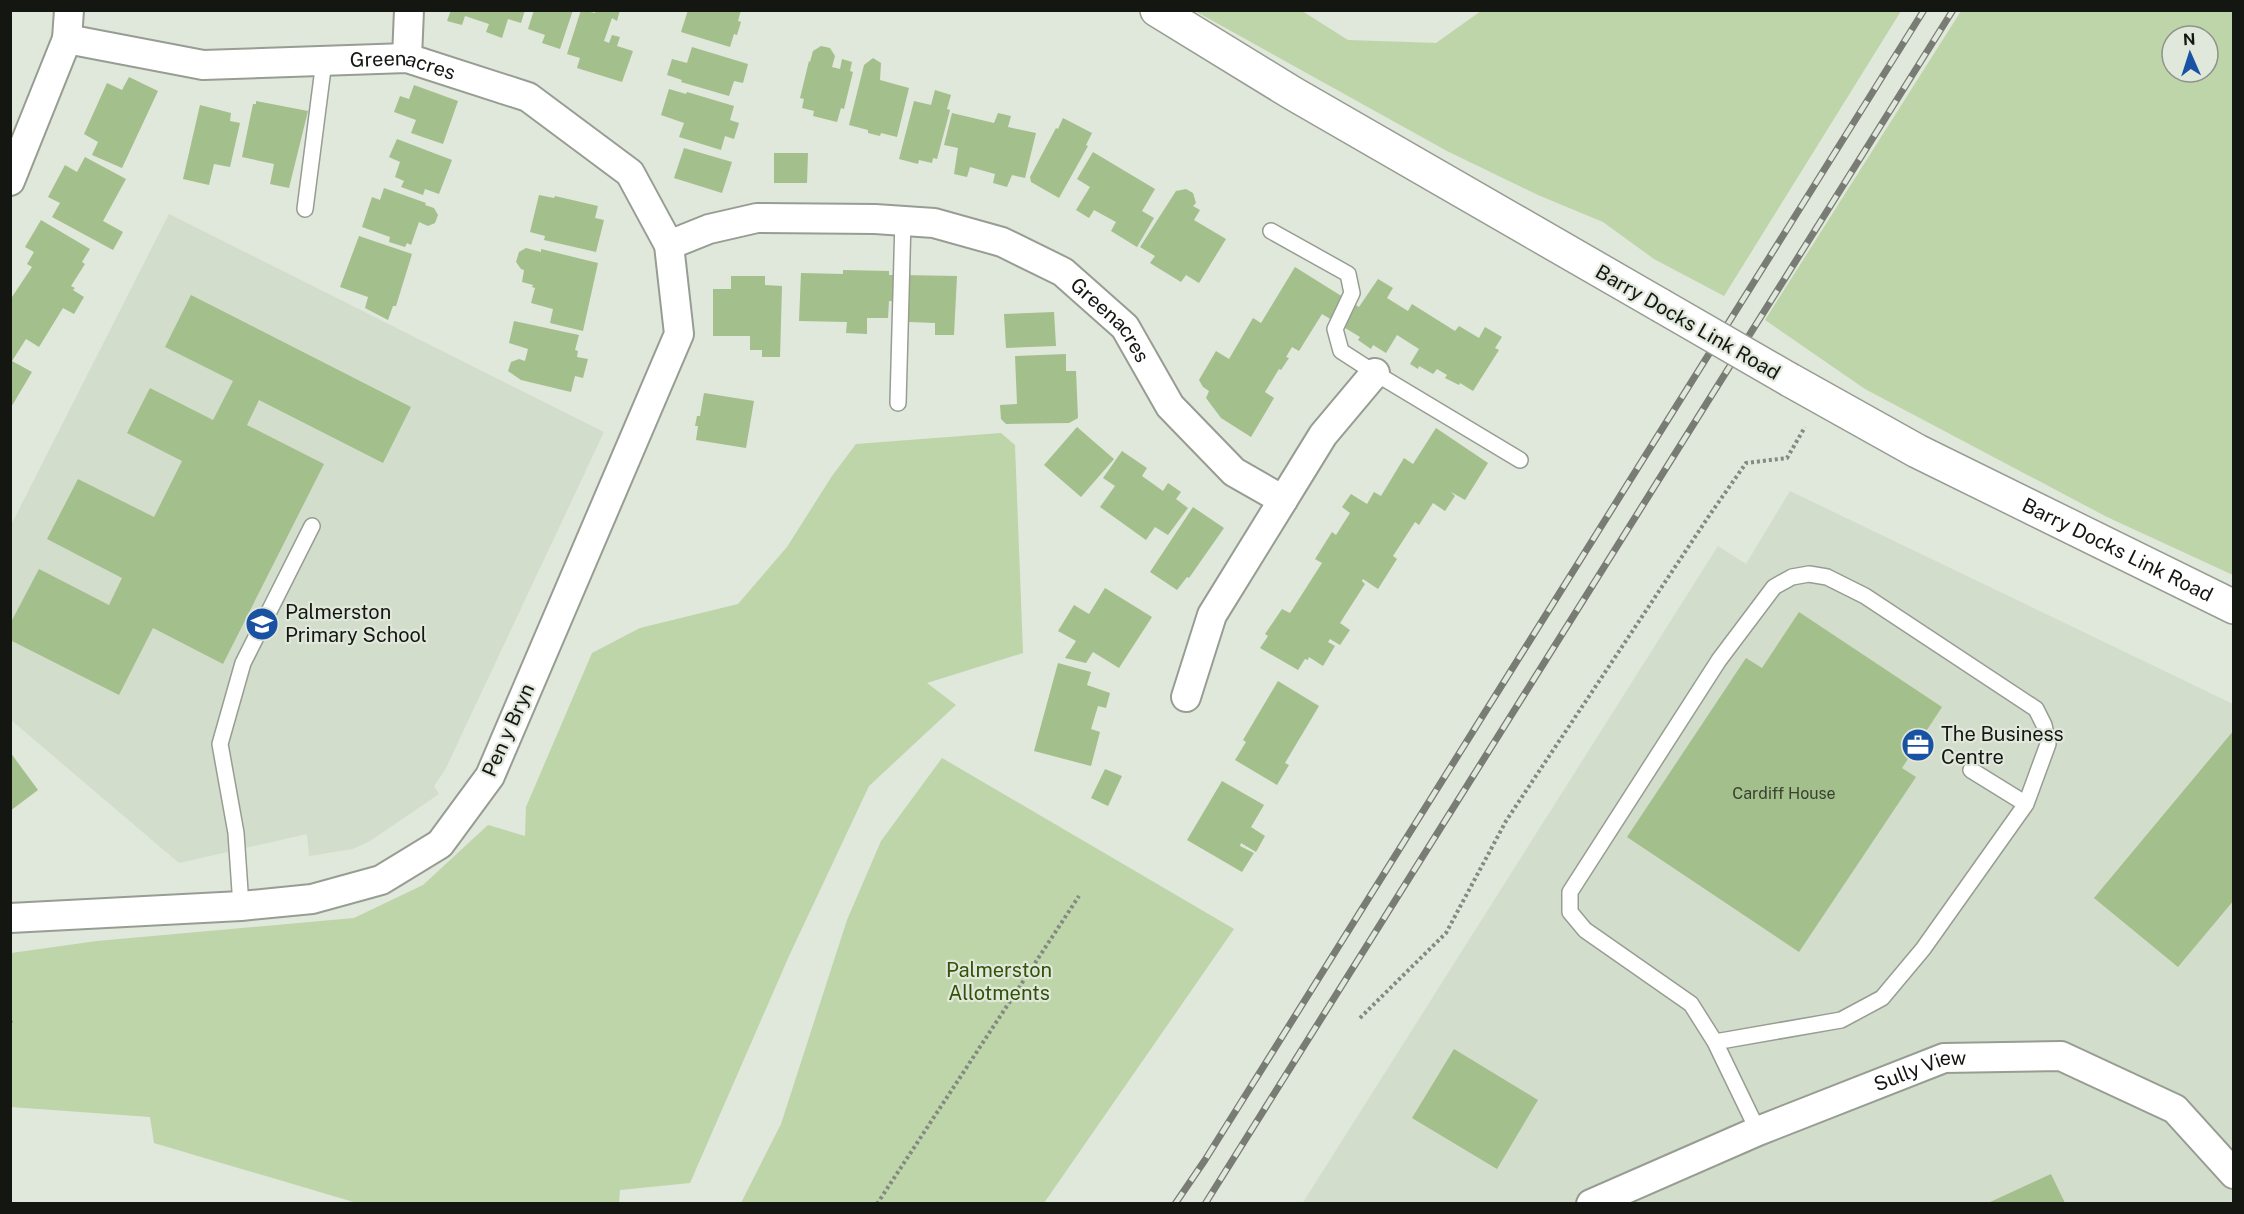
<svg xmlns="http://www.w3.org/2000/svg" width="2244" height="1214" viewBox="0 0 2244 1214" font-family="'Public Sans',sans-serif">
<style>
.built{fill:#d3ddcb}
.green{fill:#bdd5a9;fill-rule:evenodd}
.building{fill:#a3bf8c}
.lines{fill:none;stroke-linecap:round;stroke-linejoin:round}
.lane-casing{stroke:#979d92;stroke-width:18}
.street-casing{stroke:#979d92;stroke-width:32}
.primary-casing{stroke:#979d92;stroke-width:36}
.path{stroke:#848981;stroke-width:4;stroke-dasharray:3 3;stroke-linecap:butt}
.lane{stroke:#fff;stroke-width:15}
.street{stroke:#fff;stroke-width:28}
.primary{stroke:#fff;stroke-width:33}
.rail-casing{stroke:#787c74;stroke-width:7}
.rail{stroke:#e0e7db;stroke-width:4.5;stroke-dasharray:14;stroke-linecap:butt}
.primary-bridge-casing{stroke:#979d92;stroke-width:36;stroke-linecap:butt}
.primary-bridge{stroke:#fff;stroke-width:33}
.labels{text-anchor:middle;dominant-baseline:central;stroke-width:4.5;stroke-linejoin:round;paint-order:stroke}
.number-label{font-size:16px;fill:#384030}
.street-label{font-size:20px;fill:#141612;stroke:#e0e7db}
.poi-label{font-size:20px;fill:#141612;stroke:#e0e7db;text-anchor:start}
.park-label{font-size:20px;fill:#325206;stroke:#e0e7db}
</style>
<rect width="100%" height="100%" fill="#e0e7db"/>
<path class="built" d="M 169,214 L 604,432 L 445,770 L 434,786 L 439,794 L 370,841 L 353,849 L 309,856 L 307,834 L 179,863 L 11,720 L 10,527 Z
M 1790,491 L 2233,704 L 2233,1203 L 1302,1204 L 1718,546 L 1746,564 Z"/>
<path class="green" d="M 1195,11 L 1302,11 L 1348,40 L 1436,43 L 1481,11 L 1901,11 L 1724,296 L 1654,259 L 1603,222 L 1538,195 L 1447,151 Z
M 1961,11 L 2233,11 L 2233,575 L 2107,517 L 1865,389 L 1765,320 ZM 2172,36 L 2208,36 L 2208,72 L 2172,72 Z
M 1001,433 L 1015,445 L 1023,653 L 927,683 L 956,705 L 869,786 L 789,956 L 690,1183 L 620,1190 L 619,1203 L 357,1203 L 154,1143 L 150,1117 L 11,1107 L 11,953 L 97,941 L 354,918 L 423,885 L 488,825 L 525,836 L 526,807 L 592,653 L 640,628 L 738,604 L 787,547 L 832,476 L 856,444 Z
M 942,758 L 1234,929 L 1044,1203 L 741,1203 L 781,1124 L 847,920 L 881,841 Z"/>
<path class="building" d="M 451,10 L 525,10 L 521,23 L 508,19 L 502,38 L 486,32 L 489,24 L 465,16 L 462,25 L 447,21 Z
M 534,10 L 573,10 L 560,49 L 542,43 L 545,35 L 528,29 Z
M 581,10 L 595,13 L 596,10 L 620,10 L 617,21 L 612,18 L 604,41 L 609,43 L 612,35 L 620,37 L 617,46 L 633,51 L 622,82 L 577,68 L 580,58 L 567,54 Z
M 688,10 L 741,10 L 738,21 L 741,22 L 737,35 L 734,34 L 730,47 L 681,32 Z
M 821,46 L 830,48 L 835,56 L 832,67 L 840,69 L 842,59 L 852,62 L 850,71 L 853,72 L 844,109 L 841,108 L 837,122 L 813,116 L 814,111 L 802,108 L 804,99 L 800,98 L 809,61 L 810,62 L 813,51 Z
M 692,47 L 748,64 L 743,83 L 734,81 L 729,96 L 681,82 L 682,80 L 667,75 L 672,59 L 687,63 Z
M 873,58 L 881,63 L 880,80 L 909,88 L 897,137 L 881,133 L 880,136 L 868,133 L 868,130 L 849,125 L 864,65 Z
M 129,77 L 158,91 L 122,168 L 92,155 L 98,142 L 84,134 L 107,83 L 122,90 Z
M 414,85 L 458,101 L 443,144 L 411,133 L 416,120 L 394,112 L 400,96 L 409,99 Z
M 669,89 L 686,94 L 687,92 L 734,106 L 730,120 L 739,123 L 734,139 L 725,136 L 721,150 L 679,137 L 684,123 L 661,115 Z
M 935,90 L 951,95 L 947,109 L 950,110 L 937,159 L 933,158 L 932,163 L 919,160 L 918,164 L 899,159 L 914,101 L 931,105 Z
M 256,101 L 308,111 L 289,188 L 270,184 L 274,164 L 242,157 L 253,104 L 256,104 Z
M 200,105 L 231,113 L 230,121 L 240,123 L 230,167 L 214,164 L 209,185 L 183,179 Z
M 952,113 L 994,123 L 998,113 L 1011,116 L 1008,127 L 1036,133 L 1025,178 L 1012,175 L 1007,187 L 993,183 L 995,174 L 970,167 L 967,177 L 954,174 L 958,148 L 944,145 Z
M 1063,118 L 1092,133 L 1086,145 L 1088,146 L 1059,198 L 1031,182 L 1030,177 L 1056,128 L 1058,129 Z
M 397,139 L 452,160 L 439,194 L 425,189 L 423,195 L 401,187 L 404,181 L 395,177 L 400,162 L 389,157 Z
M 684,148 L 732,162 L 722,193 L 674,178 Z
M 1093,152 L 1155,189 L 1142,211 L 1154,218 L 1137,247 L 1111,231 L 1116,222 L 1094,210 L 1089,218 L 1076,210 L 1090,187 L 1077,179 Z
M 774,153 L 808,153 L 807,183 L 774,183 Z
M 85,157 L 126,179 L 103,221 L 123,232 L 113,250 L 52,217 L 60,203 L 48,197 L 65,165 L 77,172 Z
M 384,188 L 426,203 L 425,205 L 434,208 L 438,215 L 435,223 L 428,226 L 419,222 L 411,245 L 407,243 L 405,247 L 389,242 L 390,237 L 362,227 L 372,197 L 380,200 Z
M 1186,189 L 1193,193 L 1196,203 L 1193,206 L 1200,210 L 1194,220 L 1226,239 L 1199,283 L 1186,275 L 1181,282 L 1150,263 L 1155,256 L 1140,247 L 1176,191 Z
M 539,195 L 554,198 L 555,196 L 598,206 L 595,218 L 604,220 L 596,252 L 544,240 L 545,236 L 530,232 Z
M 41,220 L 90,249 L 82,262 L 85,264 L 71,286 L 75,288 L 73,290 L 84,297 L 74,314 L 63,308 L 39,347 L 26,339 L 12,361 L 32,372 L 10,409 L 10,300 L 32,267 L 27,264 L 34,252 L 25,247 Z
M 359,236 L 412,254 L 396,306 L 393,306 L 388,320 L 365,308 L 368,297 L 340,287 Z
M 526,248 L 541,252 L 541,249 L 598,263 L 583,331 L 550,323 L 553,309 L 531,303 L 535,288 L 532,287 L 533,285 L 522,282 L 524,270 L 521,269 L 516,262 L 519,252 Z
M 1295,267 L 1359,307 L 1378,279 L 1393,288 L 1387,298 L 1408,311 L 1412,304 L 1455,331 L 1459,326 L 1479,338 L 1485,327 L 1502,337 L 1495,348 L 1499,350 L 1473,391 L 1460,383 L 1459,385 L 1445,378 L 1447,375 L 1437,369 L 1433,374 L 1419,366 L 1418,369 L 1410,364 L 1419,349 L 1397,335 L 1386,353 L 1373,345 L 1371,349 L 1358,340 L 1360,337 L 1322,314 L 1299,351 L 1292,347 L 1286,357 L 1289,358 L 1281,370 L 1279,369 L 1265,392 L 1274,398 L 1251,437 L 1221,418 L 1206,398 L 1209,391 L 1203,387 L 1199,380 L 1216,351 L 1229,359 L 1253,318 L 1261,323 Z
M 843,270 L 889,271 L 889,275 L 901,275 L 957,276 L 954,335 L 935,335 L 935,323 L 909,322 L 909,302 L 889,301 L 888,318 L 867,318 L 867,334 L 846,333 L 847,322 L 799,321 L 801,273 L 843,274 Z
M 731,276 L 765,276 L 765,285 L 782,286 L 780,357 L 762,357 L 762,350 L 750,350 L 750,336 L 713,336 L 713,289 L 731,289 Z
M 191,295 L 411,407 L 383,463 L 259,400 L 247,425 L 324,464 L 223,664 L 153,628 L 119,695 L 10,640 L 10,624 L 39,569 L 109,605 L 122,578 L 47,539 L 78,479 L 154,517 L 182,461 L 127,433 L 150,388 L 213,420 L 233,381 L 165,347 Z
M 1054,312 L 1056,346 L 1006,348 L 1004,314 Z
M 514,321 L 579,335 L 575,350 L 578,351 L 577,357 L 588,359 L 583,378 L 575,376 L 571,392 L 521,380 L 508,371 L 511,362 L 519,359 L 525,361 L 528,349 L 509,343 Z
M 1066,354 L 1066,371 L 1076,371 L 1078,418 L 1069,423 L 1006,424 L 1001,419 L 1000,405 L 1017,404 L 1015,356 Z
M 704,393 L 754,401 L 746,448 L 696,440 L 698,426 L 695,426 L 697,416 L 700,416 Z
M 1077,427 L 1114,459 L 1081,497 L 1044,465 Z
M 1436,428 L 1488,463 L 1465,500 L 1451,492 L 1455,496 L 1445,511 L 1433,503 L 1419,525 L 1415,522 L 1393,556 L 1397,559 L 1378,589 L 1363,579 L 1362,581 L 1365,584 L 1340,623 L 1350,630 L 1340,645 L 1330,639 L 1328,642 L 1335,646 L 1323,666 L 1309,657 L 1308,660 L 1305,659 L 1298,670 L 1260,648 L 1268,636 L 1265,634 L 1282,609 L 1290,613 L 1322,563 L 1315,559 L 1332,532 L 1336,535 L 1350,513 L 1342,507 L 1351,494 L 1367,504 L 1374,492 L 1381,496 L 1404,458 L 1413,464 Z
M 1122,451 L 1147,468 L 1142,476 L 1163,491 L 1168,483 L 1181,492 L 1176,499 L 1188,508 L 1168,535 L 1155,527 L 1146,540 L 1100,507 L 1115,486 L 1103,478 Z
M 1193,507 L 1224,528 L 1189,578 L 1187,577 L 1177,590 L 1150,572 Z
M 1105,588 L 1152,617 L 1119,668 L 1093,652 L 1086,663 L 1065,658 L 1076,641 L 1058,631 L 1074,605 L 1089,614 Z
M 1799,612 L 1942,707 L 1902,768 L 1916,777 L 1799,952 L 1627,837 L 1746,658 L 1762,668 Z
M 1058,663 L 1091,672 L 1087,685 L 1110,693 L 1106,708 L 1098,706 L 1091,729 L 1100,732 L 1091,766 L 1034,751 Z
M 1278,681 L 1319,706 L 1285,763 L 1289,765 L 1277,785 L 1235,760 L 1246,742 L 1243,740 Z
M 2234,730 L 2234,900 L 2178,967 L 2094,898 Z
M 10,752 L 38,790 L 10,811 Z
M 1105,769 L 1122,776 L 1108,806 L 1091,798 Z
M 1222,781 L 1264,805 L 1251,827 L 1265,836 L 1256,852 L 1241,843 L 1240,846 L 1254,853 L 1242,872 L 1187,840 Z
M 1454,1049 L 1538,1100 L 1497,1169 L 1412,1118 Z
M 2051,1174 L 2065,1203 L 1988,1203 Z"/>
<g class="lines">
<g class="lane-casing">
<path id="lane" d="M 305,209 L 324,61
M 1271,231 L 1348,274 L 1352,293 L 1335,329 L 1341,351 L 1375,373 L 1520,460
M 898,403 L 903,220
M 1971,770 L 2026,804
M 241,906 L 236,833 L 220,744 L 243,663 L 312,526
M 1715,1042 L 1841,1020 L 1882,998 L 1923,949 L 2026,804 L 2048,744 L 2044,725 L 2036,709 L 1865,596 L 1827,577 L 1809,574 L 1792,577 L 1774,587 L 1719,660 L 1570,892 L 1570,912 L 1585,930 L 1691,1004 L 1715,1042 L 1758,1131"/>
</g>
<g class="street-casing">
<g id="street">
<path d="M 67,39 L 69,10"/>
<path d="M 407,58 L 409,10"/>
<path id="s1" d="M 10,181 L 67,39 L 203,65 L 407,58 L 528,97 L 630,173 L 669,245 L 679,334 L 490,776 L 440,844 L 381,880 L 312,899 L 241,906 L 10,918"/>
<path id="s2" d="M 669,245 L 709,229 L 757,218 L 875,219 L 934,223 L 1002,242 L 1063,272 L 1125,327 L 1170,406 L 1234,472 L 1283,500 L 1212,615 L 1186,697"/>
<path d="M 1283,500 L 1323,435 L 1375,373"/>
<path id="s3" d="M 1591,1204 L 1758,1131 L 1944,1058 L 2061,1056 L 2175,1109 L 2234,1174"/>
</g>
</g>
<g class="primary-casing">
<g id="primary">
<path d="M 1157,10 L 1294,94 L 1660,305"/>
<path id="s4" d="M 1790,380 L 1917,451 L 2234,607"/>
</g>
</g>
<path class="path" d="M 1360,1018 L 1446,933 L 1506,821 L 1711,513 L 1746,463 L 1787,458 L 1805,427
M 10,1022 L 12,1023
M 877,1204 L 1079,896"/>
<use href="#lane" class="lane"/>
<use href="#street" class="street"/>
<use href="#primary" class="primary"/>
<g class="rail-casing">
<path id="rail" d="M 1175,1204 L 1205,1160 L 1924,10
M 1205,1204 L 1953,10"/>
</g>
<use href="#rail" class="rail"/>
<g class="primary-bridge-casing">
<path id="primary-bridge" d="M 1660,305 L 1790,380"/>
</g>
<use href="#primary-bridge" class="primary-bridge"/>
</g>
<defs>
<g id="school-disc" transform="scale(1.725)"><circle r="9.5" fill="#1952a3" stroke="#e0e7db"/><path d="M0-5L7-2L0 1L-7-2ZM-4 1L0 2.5L4 1V4Q0 6-4 4Z" fill="#fff"/></g>
<g id="office-disc" transform="scale(1.725)"><circle r="9.5" fill="#1952a3" stroke="#e0e7db"/><path d="M-6-3h4V-5.5h4V-3h4V5H-6ZM-1-4.5V-3h2v-1.5ZM-6 0V1H6V0Z" fill="#fff"/></g>
</defs>
<g fill-rule="evenodd">
<use href="#school-disc" x="262" y="624"/>
<use href="#office-disc" x="1918" y="745"/>
</g>
<g class="labels">
<g class="number-label">
<text x="1784" y="793">Cardiff House</text>
</g>
<g class="street-label">
<text stroke="none"><textPath href="#s1" startOffset="492">Greenacres</textPath></text>
<text stroke="none"><textPath href="#s2" startOffset="476">Greenacres</textPath></text>
<text transform="translate(1688 322) rotate(30)">Barry Docks Link Road</text>
<text stroke="none"><textPath href="#s4" startOffset="369">Barry Docks Link Road</textPath></text>
<text transform="translate(508 730) rotate(-66)">Pen y Bryn</text>
<text stroke="none"><textPath href="#s3" startOffset="356">Sully View</textPath></text>
</g>
<g class="poi-label">
<text x="285" y="612">Palmerston<tspan x="285" dy="23">Primary School</tspan></text>
<text x="1941" y="734">The Business<tspan x="1941" dy="23">Centre</tspan></text>
</g>
<g class="park-label">
<text x="999" y="970">Palmerston<tspan x="999" dy="23">Allotments</tspan></text>
</g>
</g>
<rect width="2244" height="1214" fill="none" stroke="#141612" stroke-width="24"/>
<g transform="translate(2190 54) rotate(357)"><circle r="28" fill="#e0e7db" stroke="#8e938b" stroke-width="1.5"/>
<path d="M0-4.5L10 22L0 15L-10 22Z" fill="#1952a3"/>
<text y="-9" font-size="16" font-weight="bold" text-anchor="middle" fill="#141612">N</text>
</g>
</svg>
